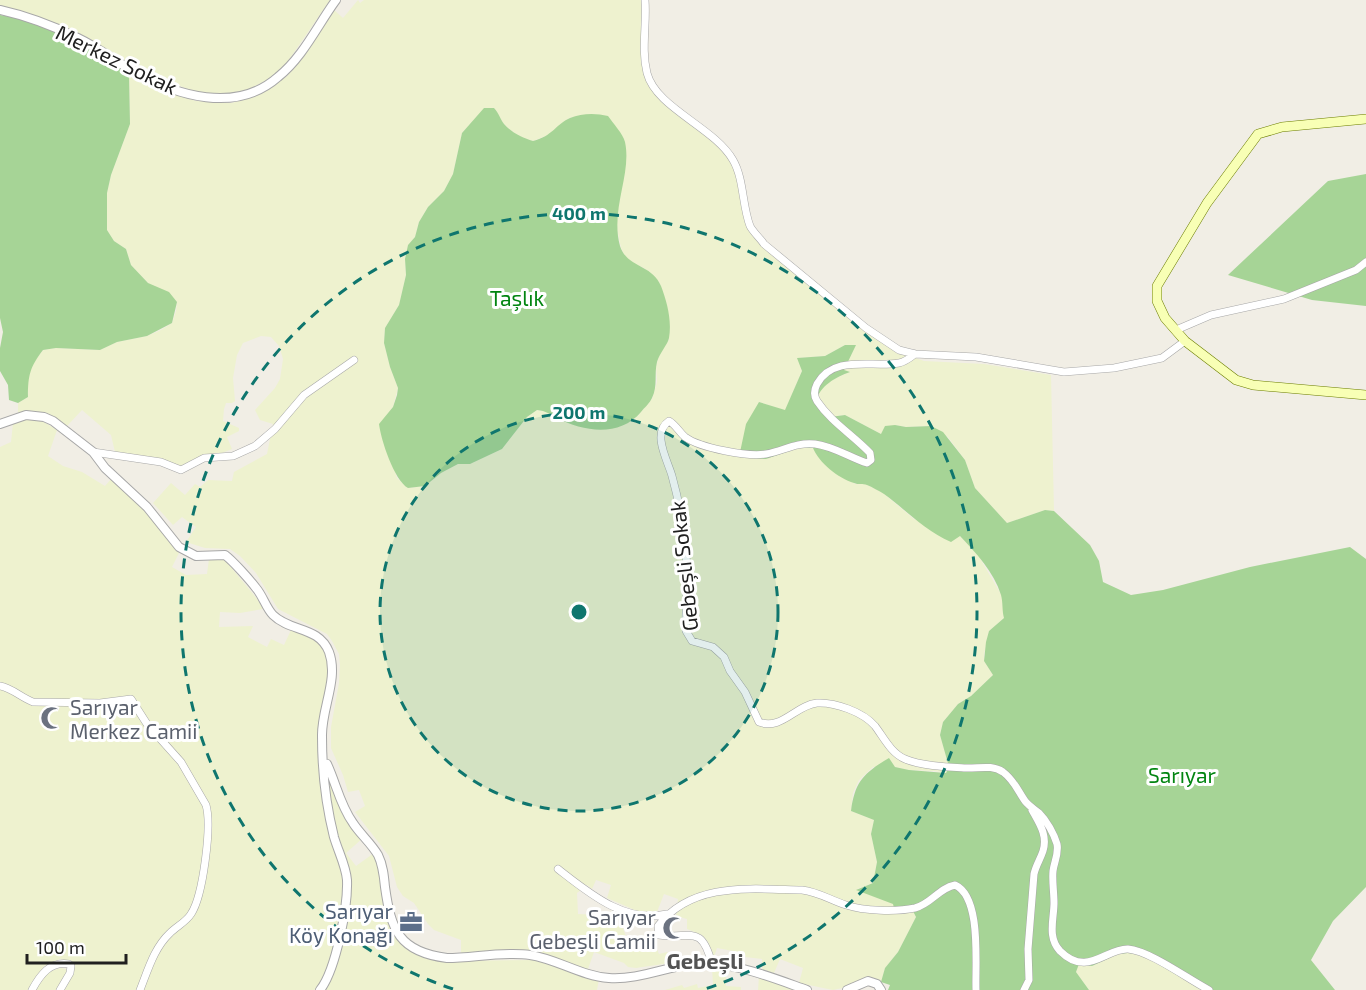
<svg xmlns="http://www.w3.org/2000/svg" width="1366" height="990" viewBox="0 0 1366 990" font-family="'Exo 2',sans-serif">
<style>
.farmland{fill:#eef2cf;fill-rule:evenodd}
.forest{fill:#a6d496}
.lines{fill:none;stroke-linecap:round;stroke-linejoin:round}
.minor-casing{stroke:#a7a7a7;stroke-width:8}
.tertiary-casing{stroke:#a7a7a7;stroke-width:10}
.secondary-casing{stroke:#6b7d00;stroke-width:10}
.minor{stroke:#fff;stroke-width:7}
.tertiary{stroke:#fff;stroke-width:8}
.secondary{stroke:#f8ffb5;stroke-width:9}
.ring{fill:none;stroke:#0f766e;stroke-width:3;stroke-dasharray:10 8}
.labels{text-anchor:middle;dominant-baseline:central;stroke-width:6;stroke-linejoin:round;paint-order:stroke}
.street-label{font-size:21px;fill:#202020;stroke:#fff}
.park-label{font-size:21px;fill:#028511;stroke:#fff}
.worship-label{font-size:21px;fill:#5b616d;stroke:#fff;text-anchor:start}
.service-label{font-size:21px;fill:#4e5e75;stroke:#fff;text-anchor:end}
.neighbourhood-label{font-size:22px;font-weight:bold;fill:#535353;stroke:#fff}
.centre{fill:#0f766e;stroke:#fff;stroke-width:3}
.ring-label{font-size:18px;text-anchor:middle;font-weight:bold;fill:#0f766e;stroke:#fff;stroke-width:6;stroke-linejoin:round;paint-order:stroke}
</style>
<rect width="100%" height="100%" fill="#f1eee5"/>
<path class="farmland" d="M 0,0 L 330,0 L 293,54 L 284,67 L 267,80 L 247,90 L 231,94 L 214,94 L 199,93 L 177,85 L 137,68 L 113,53 L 65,28 L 42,18 L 0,5 Z
M 358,0 L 360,3 L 364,0 L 643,0 L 645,75 L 648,85 L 708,136 L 725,153 L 732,163 L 737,177 L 750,232 L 768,252 L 866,331 L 893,350 L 924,361 L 984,364 L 1051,375 L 1054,511 L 1045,510 L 1007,523 L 975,488 L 965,460 L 948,437 L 931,426 L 906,427 L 895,425 L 881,434 L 845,415 L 830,417 L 819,409 L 817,394 L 828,382 L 849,372 L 843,370 L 853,351 L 845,345 L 825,356 L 798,358 L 802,371 L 785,411 L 759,402 L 781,453 L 798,448 L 813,447 L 855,484 L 866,484 L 883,493 L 914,519 L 960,536 L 978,555 L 1002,596 L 1004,618 L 989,631 L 984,655 L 984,661 L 993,675 L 971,696 L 958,704 L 943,722 L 940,735 L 949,767 L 946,773 L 934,771 L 909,770 L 895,767 L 873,767 L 859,780 L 853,793 L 851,811 L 874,820 L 871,834 L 877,862 L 873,883 L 857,889 L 913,911 L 916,917 L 898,952 L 885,968 L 881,982 L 865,978 L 842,988 L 833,990 L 799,983 L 803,968 L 780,959 L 774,973 L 762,969 L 762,959 L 745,957 L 743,965 L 732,963 L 733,951 L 717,948 L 714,957 L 708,942 L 702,935 L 687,929 L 687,919 L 676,916 L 678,899 L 664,894 L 657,912 L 637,911 L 607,898 L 611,885 L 596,880 L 592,889 L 587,885 L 577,893 L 578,914 L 597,915 L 597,924 L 622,926 L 627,939 L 638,938 L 644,949 L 655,945 L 659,954 L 667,952 L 677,962 L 636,968 L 628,967 L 624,963 L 594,952 L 588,969 L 526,950 L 461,953 L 461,940 L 434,930 L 428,924 L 414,903 L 403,896 L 397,887 L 389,856 L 355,812 L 365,806 L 359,790 L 348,792 L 343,775 L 331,748 L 331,727 L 339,683 L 340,665 L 339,654 L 332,641 L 327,634 L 278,609 L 256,573 L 240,556 L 230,549 L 205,548 L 186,542 L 196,527 L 182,517 L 173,525 L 153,503 L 171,483 L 185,495 L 195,484 L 200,487 L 208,480 L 232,481 L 234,472 L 267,454 L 273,424 L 260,420 L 255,410 L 275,388 L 280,379 L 283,359 L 279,346 L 271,337 L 261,336 L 243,343 L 237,355 L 233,378 L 235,401 L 232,403 L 226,403 L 224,409 L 223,421 L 239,428 L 239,431 L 227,437 L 232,449 L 222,453 L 203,455 L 181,466 L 164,460 L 115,452 L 111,435 L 82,410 L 67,426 L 38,412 L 18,413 L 18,403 L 28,397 L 28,375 L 33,363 L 43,350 L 56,348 L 100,350 L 117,342 L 147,336 L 161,330 L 172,323 L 176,311 L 177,302 L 148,283 L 131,265 L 126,249 L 114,241 L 107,230 L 107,193 L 111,175 L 130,124 L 129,73 L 168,92 L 196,101 L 231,103 L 243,100 L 255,96 L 286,77 L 298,64 L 334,10 L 343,18 ZM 485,108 L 494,108 L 503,123 L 510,130 L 522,138 L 533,141 L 551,134 L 569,118 L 580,116 L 625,161 L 617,215 L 617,229 L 621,248 L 627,261 L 644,268 L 659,282 L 662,291 L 669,340 L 661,350 L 656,366 L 657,382 L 652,399 L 633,421 L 593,429 L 556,418 L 549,412 L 537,410 L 527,417 L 502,449 L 470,464 L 458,464 L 441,473 L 425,486 L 408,488 L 397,478 L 380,424 L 393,407 L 398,388 L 390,367 L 384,343 L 385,328 L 399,305 L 406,275 L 405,259 L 408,245 L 415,237 L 419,222 L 428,207 L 444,191 L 453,174 L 462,133 Z
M 28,418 L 44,422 L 57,430 L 48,456 L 63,466 L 82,472 L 105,486 L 111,479 L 137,502 L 179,553 L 172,567 L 186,575 L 207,574 L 209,559 L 219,558 L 225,560 L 258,600 L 263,609 L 240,613 L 220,612 L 219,627 L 253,626 L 248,637 L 267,647 L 271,639 L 284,645 L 291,630 L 308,635 L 321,644 L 328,661 L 328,670 L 322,760 L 363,838 L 346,853 L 356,866 L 374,853 L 403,943 L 449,961 L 536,960 L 599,979 L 597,990 L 327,990 L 318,987 L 314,990 L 63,990 L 74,971 L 73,963 L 60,959 L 44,966 L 29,990 L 0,990 L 0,447 L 11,442 L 13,423 Z
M 1128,953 L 1143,955 L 1202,990 L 1089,990 L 1076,972 L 1079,964 L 1092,966 L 1118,954 Z
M 712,967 L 726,968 L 726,986 L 741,987 L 741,990 L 665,990 L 682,985 L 684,988 L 697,984 L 698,988 L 713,985 Z
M 61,968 L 66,969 L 67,972 L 56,990 L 35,990 L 48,972 Z
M 759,976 L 802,990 L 758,990 Z"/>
<path class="forest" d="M 0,15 C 47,22 90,47 129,73 L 130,124 L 111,175 L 107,193 L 107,230 L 114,241 L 126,249 L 131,265 L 148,283 L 169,292 L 177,302 L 172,323 L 147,336 L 117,342 L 100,350 L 56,348 L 43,350 C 30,367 28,375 28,397 L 18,403 L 9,400 L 8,385 L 0,371 L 0,348 L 3,332 L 0,318 Z
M 484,108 L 494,108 C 499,113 500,119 504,124 C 512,133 523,138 533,141 C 553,136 556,124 570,118 C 582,113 596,113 608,116 C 613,123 623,134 625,142 C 632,174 610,209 620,246 C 627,268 652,264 661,286 C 667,302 672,320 669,338 C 668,344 659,354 657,362 C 654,374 658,386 652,398 C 650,403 644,408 641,412 C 620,437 584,432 557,418 C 550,414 546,411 537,410 L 527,417 L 502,449 L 470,464 L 458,464 L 441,473 L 425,486 L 408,488 C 394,480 381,440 379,424 L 393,407 L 397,395 L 398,388 L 390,367 L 384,343 L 385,328 L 399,305 L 406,275 L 405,259 L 408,245 L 415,237 L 419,222 L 428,207 L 444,191 L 453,174 L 462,133 Z
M 1366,174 L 1366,306 L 1312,300 L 1228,275 L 1328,181 Z
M 845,345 L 856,345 L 844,370 L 850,372 C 836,377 819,386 816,402 L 830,417 L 845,415 L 881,434 L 885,426 L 895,425 L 906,427 L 931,426 L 943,432 L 965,460 L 975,488 L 1007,523 L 1045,510 L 1054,511 L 1090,545 L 1099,561 L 1103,582 L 1131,595 L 1163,590 L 1250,567 L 1350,547 L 1366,559 L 1366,887 L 1333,921 L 1311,960 L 1335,990 L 1202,990 L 1143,955 L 1128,953 L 1118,954 L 1092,966 L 1079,964 L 1076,972 L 1089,990 L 888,990 L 890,985 L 881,982 L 885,968 L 898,952 L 916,917 L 913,911 L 895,912 L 893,904 L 856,890 L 873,883 L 877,862 L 871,834 L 874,820 L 851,811 C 855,781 864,773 889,758 L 895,767 L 909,770 L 946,773 L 949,767 L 940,735 L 943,722 L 958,704 L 971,696 L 993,675 L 984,661 L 986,642 L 989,631 L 1004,618 C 1002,611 1003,602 1001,595 C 994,572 976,553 960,536 L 951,542 C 925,531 906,510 884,494 C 879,491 872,487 867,485 C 863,483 858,485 854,483 C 838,478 819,463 813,448 L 798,448 L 766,459 L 739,457 L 746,424 L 759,402 L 785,410 L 802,371 L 797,358 L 825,356 Z"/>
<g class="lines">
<g class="minor-casing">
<path id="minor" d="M 645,0 C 647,24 641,49 647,73 C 656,108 714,127 733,160 C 744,179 742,205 750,226 C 753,232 760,238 764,244 L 866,328 L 899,350 L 915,354 L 976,357 L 1064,372 L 1114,368 L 1162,358 L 1185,341
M 1176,330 L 1211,315 L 1284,299 L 1356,270 L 1366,262
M 915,354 C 910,358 905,362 899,363 C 873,368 834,354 817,384 C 814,390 813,395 817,401 C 831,422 853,435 870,453 L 871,460 L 867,463 C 851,458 833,446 815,444 C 795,442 784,451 766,454 C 748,457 700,448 685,437 C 679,432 676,425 669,421 C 651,433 668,461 672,476 C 680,505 686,541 687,571 C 688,591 685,611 686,631 L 692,641 L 713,647 L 724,657 L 730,671 L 745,692 L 759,722 C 781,731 796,705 817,703 C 835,702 863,712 875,726 C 884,738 891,753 905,759 C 922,766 946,767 964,768 C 978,769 991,764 1003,772 C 1014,780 1018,791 1025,801 C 1029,806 1034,809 1039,813 C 1047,821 1054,834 1057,844 C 1059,854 1054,862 1053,871 C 1052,881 1054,892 1054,903 C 1054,919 1047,937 1060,951 C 1087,978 1106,948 1128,949 C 1150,951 1188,979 1209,990
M 93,452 L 161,462 L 181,470 L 204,458 L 233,456 L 255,446 L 275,429 L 304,395 L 354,360
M 0,686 C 12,688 22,698 33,702 L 100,703 L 131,699 L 147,724 L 181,762 L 206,805 C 212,826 203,896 191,914 C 186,922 177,926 170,933 C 154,948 148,970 140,990
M 558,869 C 589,893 625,924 667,914
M 712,964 C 701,922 690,940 659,935 L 658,926 C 692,881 753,889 802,890 C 819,892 830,900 846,905 C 864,911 896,912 915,908 C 931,904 939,888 955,885 C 982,897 975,965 976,990
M 32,990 C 40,975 50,961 69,964 L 71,966 L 70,973 L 60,990
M 1024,990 L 1029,980 L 1028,949 L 1034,874 C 1036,865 1040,860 1043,851 C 1048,835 1039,823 1032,810"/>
</g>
<g class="tertiary-casing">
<path id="tertiary" d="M 0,10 C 27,16 53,26 78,38 C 97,47 114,60 133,71 C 177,96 236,114 278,77 C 303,57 317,26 336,0
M 0,424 L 26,415 L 44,417 L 53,421 L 93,452 L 105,468 L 147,507 L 179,547 L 196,556 L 225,555 C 233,561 250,580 256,588 C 263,596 266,608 273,615 C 290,632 319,626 329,652 C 339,679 321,709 322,737 C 322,770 326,805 334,837 C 338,851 346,866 347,880 C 348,906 336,970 320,990
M 327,764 C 336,783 340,805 353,823 C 360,834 371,843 378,855 C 383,865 384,876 385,887 C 391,930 399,952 447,958 C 473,958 504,951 530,955 C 557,959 581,976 609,978 C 636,980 664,968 691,964 C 727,959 773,978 807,990
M 847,990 L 868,981 L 877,984 L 881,990"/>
</g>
<g class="secondary-casing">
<path id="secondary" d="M 1366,119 L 1282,127 L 1258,134 L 1207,203 L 1157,286 L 1157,301 L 1165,318 L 1185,341 L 1236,380 L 1253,385 L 1366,395"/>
</g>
<use href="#minor" class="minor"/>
<use href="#tertiary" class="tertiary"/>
<use href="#secondary" class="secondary"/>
</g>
<circle cx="579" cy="612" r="199" fill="#0f766e" fill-opacity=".12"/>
<g class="ring">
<circle cx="579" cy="612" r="199"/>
<path d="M453 989A398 398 0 1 1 705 989"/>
</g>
<defs>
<g id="mosque-bare" transform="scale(1.8)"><path d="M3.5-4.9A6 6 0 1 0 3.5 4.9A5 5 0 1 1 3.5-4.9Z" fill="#6b7280" stroke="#fff" stroke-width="2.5" paint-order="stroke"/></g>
<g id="office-bare" transform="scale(1.8)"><path d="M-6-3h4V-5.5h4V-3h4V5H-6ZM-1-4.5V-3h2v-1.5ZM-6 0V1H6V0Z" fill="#5c6f8a" stroke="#fff" stroke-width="2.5" paint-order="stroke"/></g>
</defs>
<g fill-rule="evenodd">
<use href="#mosque-bare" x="52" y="718"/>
<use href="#office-bare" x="411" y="922"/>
<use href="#mosque-bare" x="674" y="928"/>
</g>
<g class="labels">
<g class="street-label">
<text transform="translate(117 59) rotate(26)">Merkez Sokak</text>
<text transform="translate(683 566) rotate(-96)">Gebeşli Sokak</text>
</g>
<g class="park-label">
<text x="517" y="297">Taşlık</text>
<text x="1182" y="774">Sarıyar</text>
</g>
<g class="worship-label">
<text x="70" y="706">Sarıyar<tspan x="70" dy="24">Merkez Camii</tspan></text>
<text x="656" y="916" text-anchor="end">Sarıyar<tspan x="656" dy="24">Gebeşli Camii</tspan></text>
</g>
<g class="service-label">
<text x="393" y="910">Sarıyar<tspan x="393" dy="24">Köy Konağı</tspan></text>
</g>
<g class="neighbourhood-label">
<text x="705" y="960">Gebeşli</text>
</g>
</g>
<circle cx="579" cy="612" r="9" class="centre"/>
<g class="ring-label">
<text x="579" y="220">400 m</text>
<text x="579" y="419">200 m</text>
</g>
<path d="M27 954v9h99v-9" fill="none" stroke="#202020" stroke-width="3"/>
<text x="36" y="954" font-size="18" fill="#202020" stroke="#ffffff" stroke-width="4.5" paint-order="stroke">100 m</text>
</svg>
